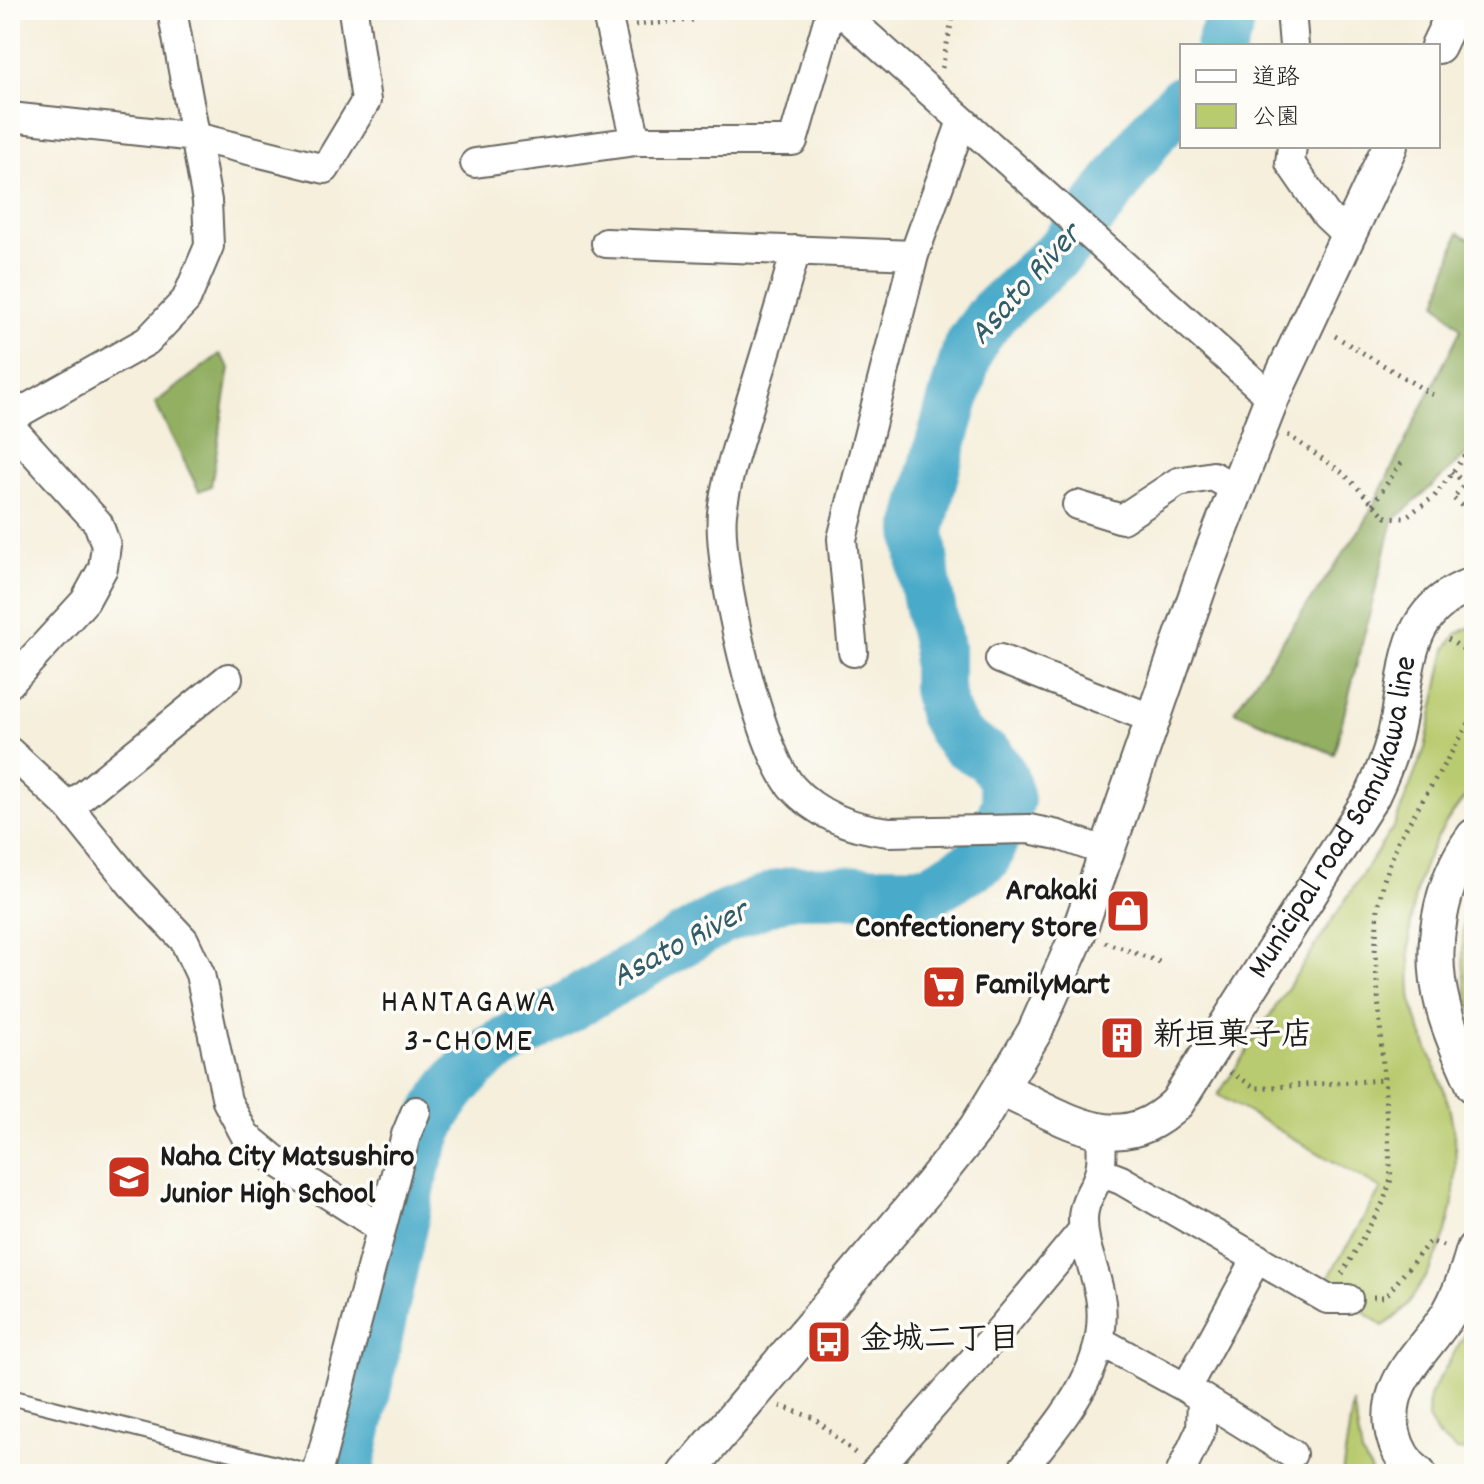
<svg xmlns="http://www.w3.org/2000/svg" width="1484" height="1484" viewBox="0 0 1484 1484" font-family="Dekko,'Klee One',sans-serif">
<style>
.green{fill:#b9cb6f;stroke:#6a7446;stroke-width:2}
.forest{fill:#92af62;stroke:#57663f;stroke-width:2}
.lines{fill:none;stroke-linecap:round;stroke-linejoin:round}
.river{stroke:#4aaac9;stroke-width:52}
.service-casing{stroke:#68665f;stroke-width:18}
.minor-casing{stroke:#68665f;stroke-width:32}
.tertiary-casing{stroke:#68665f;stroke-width:38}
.path{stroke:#68665f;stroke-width:5;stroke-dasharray:2 6;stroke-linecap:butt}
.service{stroke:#fff;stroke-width:14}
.minor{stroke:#fff;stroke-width:28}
.tertiary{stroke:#fff;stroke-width:34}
.labels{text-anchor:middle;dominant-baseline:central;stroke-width:7;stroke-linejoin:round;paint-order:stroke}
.street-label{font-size:32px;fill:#1c1c1c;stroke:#fdfcf7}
.poi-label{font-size:32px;font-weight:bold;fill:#1c1c1c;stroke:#fdfcf7;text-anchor:start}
.water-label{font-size:34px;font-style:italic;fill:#315c6a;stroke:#fdfcf7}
.neighbourhood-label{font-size:34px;letter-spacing:2px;fill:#1c1c1c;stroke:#fdfcf7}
</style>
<rect width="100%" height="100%" fill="#fdfcf7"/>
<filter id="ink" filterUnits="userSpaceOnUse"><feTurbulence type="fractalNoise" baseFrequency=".0125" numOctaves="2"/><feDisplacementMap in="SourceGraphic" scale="16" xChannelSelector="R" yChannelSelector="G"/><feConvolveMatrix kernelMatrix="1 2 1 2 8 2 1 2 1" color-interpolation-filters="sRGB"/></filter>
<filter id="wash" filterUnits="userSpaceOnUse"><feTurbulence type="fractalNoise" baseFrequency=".006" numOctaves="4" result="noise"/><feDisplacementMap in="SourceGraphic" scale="32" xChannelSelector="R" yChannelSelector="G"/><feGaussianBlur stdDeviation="1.8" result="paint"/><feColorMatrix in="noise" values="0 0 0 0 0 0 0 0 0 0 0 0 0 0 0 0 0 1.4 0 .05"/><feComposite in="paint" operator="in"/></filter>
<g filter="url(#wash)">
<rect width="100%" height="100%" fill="#f5efdc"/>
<path class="green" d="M 1474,625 L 1474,787 C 1427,838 1406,895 1410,965 C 1411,976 1410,990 1412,1001 C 1420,1039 1442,1074 1450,1111 C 1462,1166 1456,1228 1426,1276 C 1412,1298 1405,1313 1383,1326 L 1325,1283 L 1381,1189 L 1218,1095 L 1395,824 L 1425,748 L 1446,649 L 1456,634 Z
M 1474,882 L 1474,1016 C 1461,981 1457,915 1474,882 Z
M 1474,1319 L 1474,1452 L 1457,1450 L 1438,1436 L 1428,1419 L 1429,1396 Z
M 1353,1403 L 1362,1454 L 1372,1474 L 1342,1474 Z"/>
<path class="forest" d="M 1458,233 L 1474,241 L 1474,448 L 1393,521 L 1334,754 L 1234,711 L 1365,522 L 1461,329 L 1437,303 Z
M 220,354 L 230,368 L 211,486 L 199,491 L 155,403 Z"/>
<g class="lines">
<path class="river" d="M 1221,46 L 1228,26 L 1229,10
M 347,1474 L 414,1167 C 432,1116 445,1088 488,1053 L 720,919 L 780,895 L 795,892 L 929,891 L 985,858 L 1009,800 L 1002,776 L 991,759 L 961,741 L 951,727 L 943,712 L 938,688 L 938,648 L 925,582 L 919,530 L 938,454 L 969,346 L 993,313 L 1064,248 L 1102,202 L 1153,131 L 1182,101"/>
</g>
</g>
<g filter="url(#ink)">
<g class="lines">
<g class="service-casing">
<path id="service" d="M 10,1397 L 316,1474"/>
</g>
<g class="minor-casing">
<path id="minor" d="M 606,10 L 636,141
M 839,10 L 1272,398
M 1291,10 L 1294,46
M 10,117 L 196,137 L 325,169 L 366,101 L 353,10
M 1292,146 L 1290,163 L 1326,215 L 1347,235
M 475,163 L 636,141 L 793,141 L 831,10
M 606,243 L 914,255 L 962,121
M 796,250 C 781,303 765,355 749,407 C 739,442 726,478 722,513 C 717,566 758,748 792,787 C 817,815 852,828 889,832 L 1029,829 L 1058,835 L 1107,852
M 10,418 L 147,341 L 186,300 L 209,246 L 207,201 L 172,10
M 10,426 L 98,523 L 106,545 L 103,568 L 85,601 L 10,683
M 1077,505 L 1122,519 L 1178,482 L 1213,476 L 1236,489
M 853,652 L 842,539 L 914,255
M 1000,659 L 1153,719
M 10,752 L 69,807 L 132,885 L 184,940 L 200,974 L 227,1101 L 245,1135 L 279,1163 L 381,1228
M 69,807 L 228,678
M 1100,1172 L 1121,1180 L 1327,1299 L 1348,1299
M 1100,1341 L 1186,1388 L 1257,1258
M 1186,1388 L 1292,1454
M 317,1474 L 406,1135 L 416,1111
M 873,1474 L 1005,1324 L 1083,1230
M 1019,1474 C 1058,1422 1108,1373 1101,1303 C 1098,1274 1083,1250 1083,1220 C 1083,1197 1097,1188 1100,1169 C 1103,1157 1101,1144 1101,1132
M 1180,1474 L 1201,1429 L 1202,1398"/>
</g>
<g class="tertiary-casing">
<g id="tertiary">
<path d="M 1438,46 L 1455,10"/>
<path d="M 1474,836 C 1439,883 1428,950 1443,1006 C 1450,1034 1463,1060 1474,1086"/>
<path id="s1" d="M 1001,1089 C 1064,1116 1117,1162 1177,1103 L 1372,796 C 1383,773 1392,751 1397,726 C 1410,664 1402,610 1474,584"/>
<path d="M 686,1474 L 929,1187 L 976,1128 L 1035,1031 L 1078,934 L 1205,570 L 1272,398 L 1390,146"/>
<path d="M 1419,1474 C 1405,1464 1397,1450 1393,1433 C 1382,1381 1425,1352 1449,1313 C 1460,1293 1468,1271 1474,1249"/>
</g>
</g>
<path class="path" d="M 635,25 L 693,20
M 942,68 L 954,10
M 1335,336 L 1436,397
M 1288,435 L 1343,473 L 1386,517 L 1404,518 L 1434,497 L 1474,443
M 1451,472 L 1466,483 L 1453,498 L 1474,517
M 1373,504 L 1403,460
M 1448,639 L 1474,656
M 1474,657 L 1471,667 L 1474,686
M 1105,942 L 1165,964
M 1230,1072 L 1256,1088 L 1384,1080
M 1342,1274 L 1384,1201 L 1391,1179 L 1375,953 L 1378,907 L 1384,880 L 1398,841 L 1474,715
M 1373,1297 L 1385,1297 L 1430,1241 L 1443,1246
M 780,1406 L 814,1418 L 855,1453"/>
<use href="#service" class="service"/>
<use href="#minor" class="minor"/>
<use href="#tertiary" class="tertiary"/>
</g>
</g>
<defs>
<g id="shop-square" transform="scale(2.3)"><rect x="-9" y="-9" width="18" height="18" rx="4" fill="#c8321e" stroke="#fdfcf7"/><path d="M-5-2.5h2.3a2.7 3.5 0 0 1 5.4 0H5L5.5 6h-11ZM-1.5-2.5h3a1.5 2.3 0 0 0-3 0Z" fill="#fff"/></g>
<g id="supermarket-square" transform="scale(2.3)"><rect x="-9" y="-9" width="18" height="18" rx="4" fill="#c8321e" stroke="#fdfcf7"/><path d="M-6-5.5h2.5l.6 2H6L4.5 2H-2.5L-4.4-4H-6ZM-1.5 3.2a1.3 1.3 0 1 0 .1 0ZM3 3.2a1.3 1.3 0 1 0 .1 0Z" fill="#fff"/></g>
<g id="building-square" transform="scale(2.3)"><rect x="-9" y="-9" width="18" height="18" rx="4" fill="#c8321e" stroke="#fdfcf7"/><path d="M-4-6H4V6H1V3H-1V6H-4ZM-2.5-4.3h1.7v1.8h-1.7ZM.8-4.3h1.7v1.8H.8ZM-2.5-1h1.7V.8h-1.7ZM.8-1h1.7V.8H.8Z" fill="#fff"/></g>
<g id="school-square" transform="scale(2.3)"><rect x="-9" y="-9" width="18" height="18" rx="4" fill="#c8321e" stroke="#fdfcf7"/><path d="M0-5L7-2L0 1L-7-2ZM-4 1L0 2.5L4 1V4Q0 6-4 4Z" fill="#fff"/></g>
<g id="bus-square" transform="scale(2.3)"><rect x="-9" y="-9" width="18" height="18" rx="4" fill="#c8321e" stroke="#fdfcf7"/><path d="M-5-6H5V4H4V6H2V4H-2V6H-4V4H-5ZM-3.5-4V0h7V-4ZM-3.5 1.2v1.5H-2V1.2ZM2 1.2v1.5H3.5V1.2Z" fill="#fff"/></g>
</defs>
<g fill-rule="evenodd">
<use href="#shop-square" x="1128" y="911"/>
<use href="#supermarket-square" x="944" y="987"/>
<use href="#building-square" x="1122" y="1038"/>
<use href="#school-square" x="129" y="1177"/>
<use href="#bus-square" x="829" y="1342"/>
</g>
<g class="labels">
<g class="street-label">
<text stroke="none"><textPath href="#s1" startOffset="522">Municipal road Samukawa line</textPath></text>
</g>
<g class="poi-label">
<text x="1097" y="893" text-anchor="end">Arakaki<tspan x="1097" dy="37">Confectionery Store</tspan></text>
<text x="975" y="987">FamilyMart</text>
<text x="1153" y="1038">新垣菓子店</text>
<text x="160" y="1159">Naha City Matsushiro<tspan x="160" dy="37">Junior High School</tspan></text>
<text x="860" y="1342">金城二丁目</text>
</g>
<g class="water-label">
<text transform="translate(1027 286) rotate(-48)">Asato River</text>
<text transform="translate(681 946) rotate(-28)">Asato River</text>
</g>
<g class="neighbourhood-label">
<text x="469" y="1004">HANTAGAWA<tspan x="469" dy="39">3-CHOME</tspan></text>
</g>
</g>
<rect width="1484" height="1484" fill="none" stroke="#fdfcf7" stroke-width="40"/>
<rect x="1180" y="44" width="260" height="104" fill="#fdfcf7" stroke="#a3a29f" stroke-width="2"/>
<rect x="1196" y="70" width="40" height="12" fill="#ffffff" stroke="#a3a29f" stroke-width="2"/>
<text x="1252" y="84" font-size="24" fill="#1c1c1c">道路</text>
<rect x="1196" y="104" width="40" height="24" fill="#b9cb6f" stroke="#a3a29f" stroke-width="2"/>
<text x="1252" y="124" font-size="24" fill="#1c1c1c">公園</text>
</svg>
